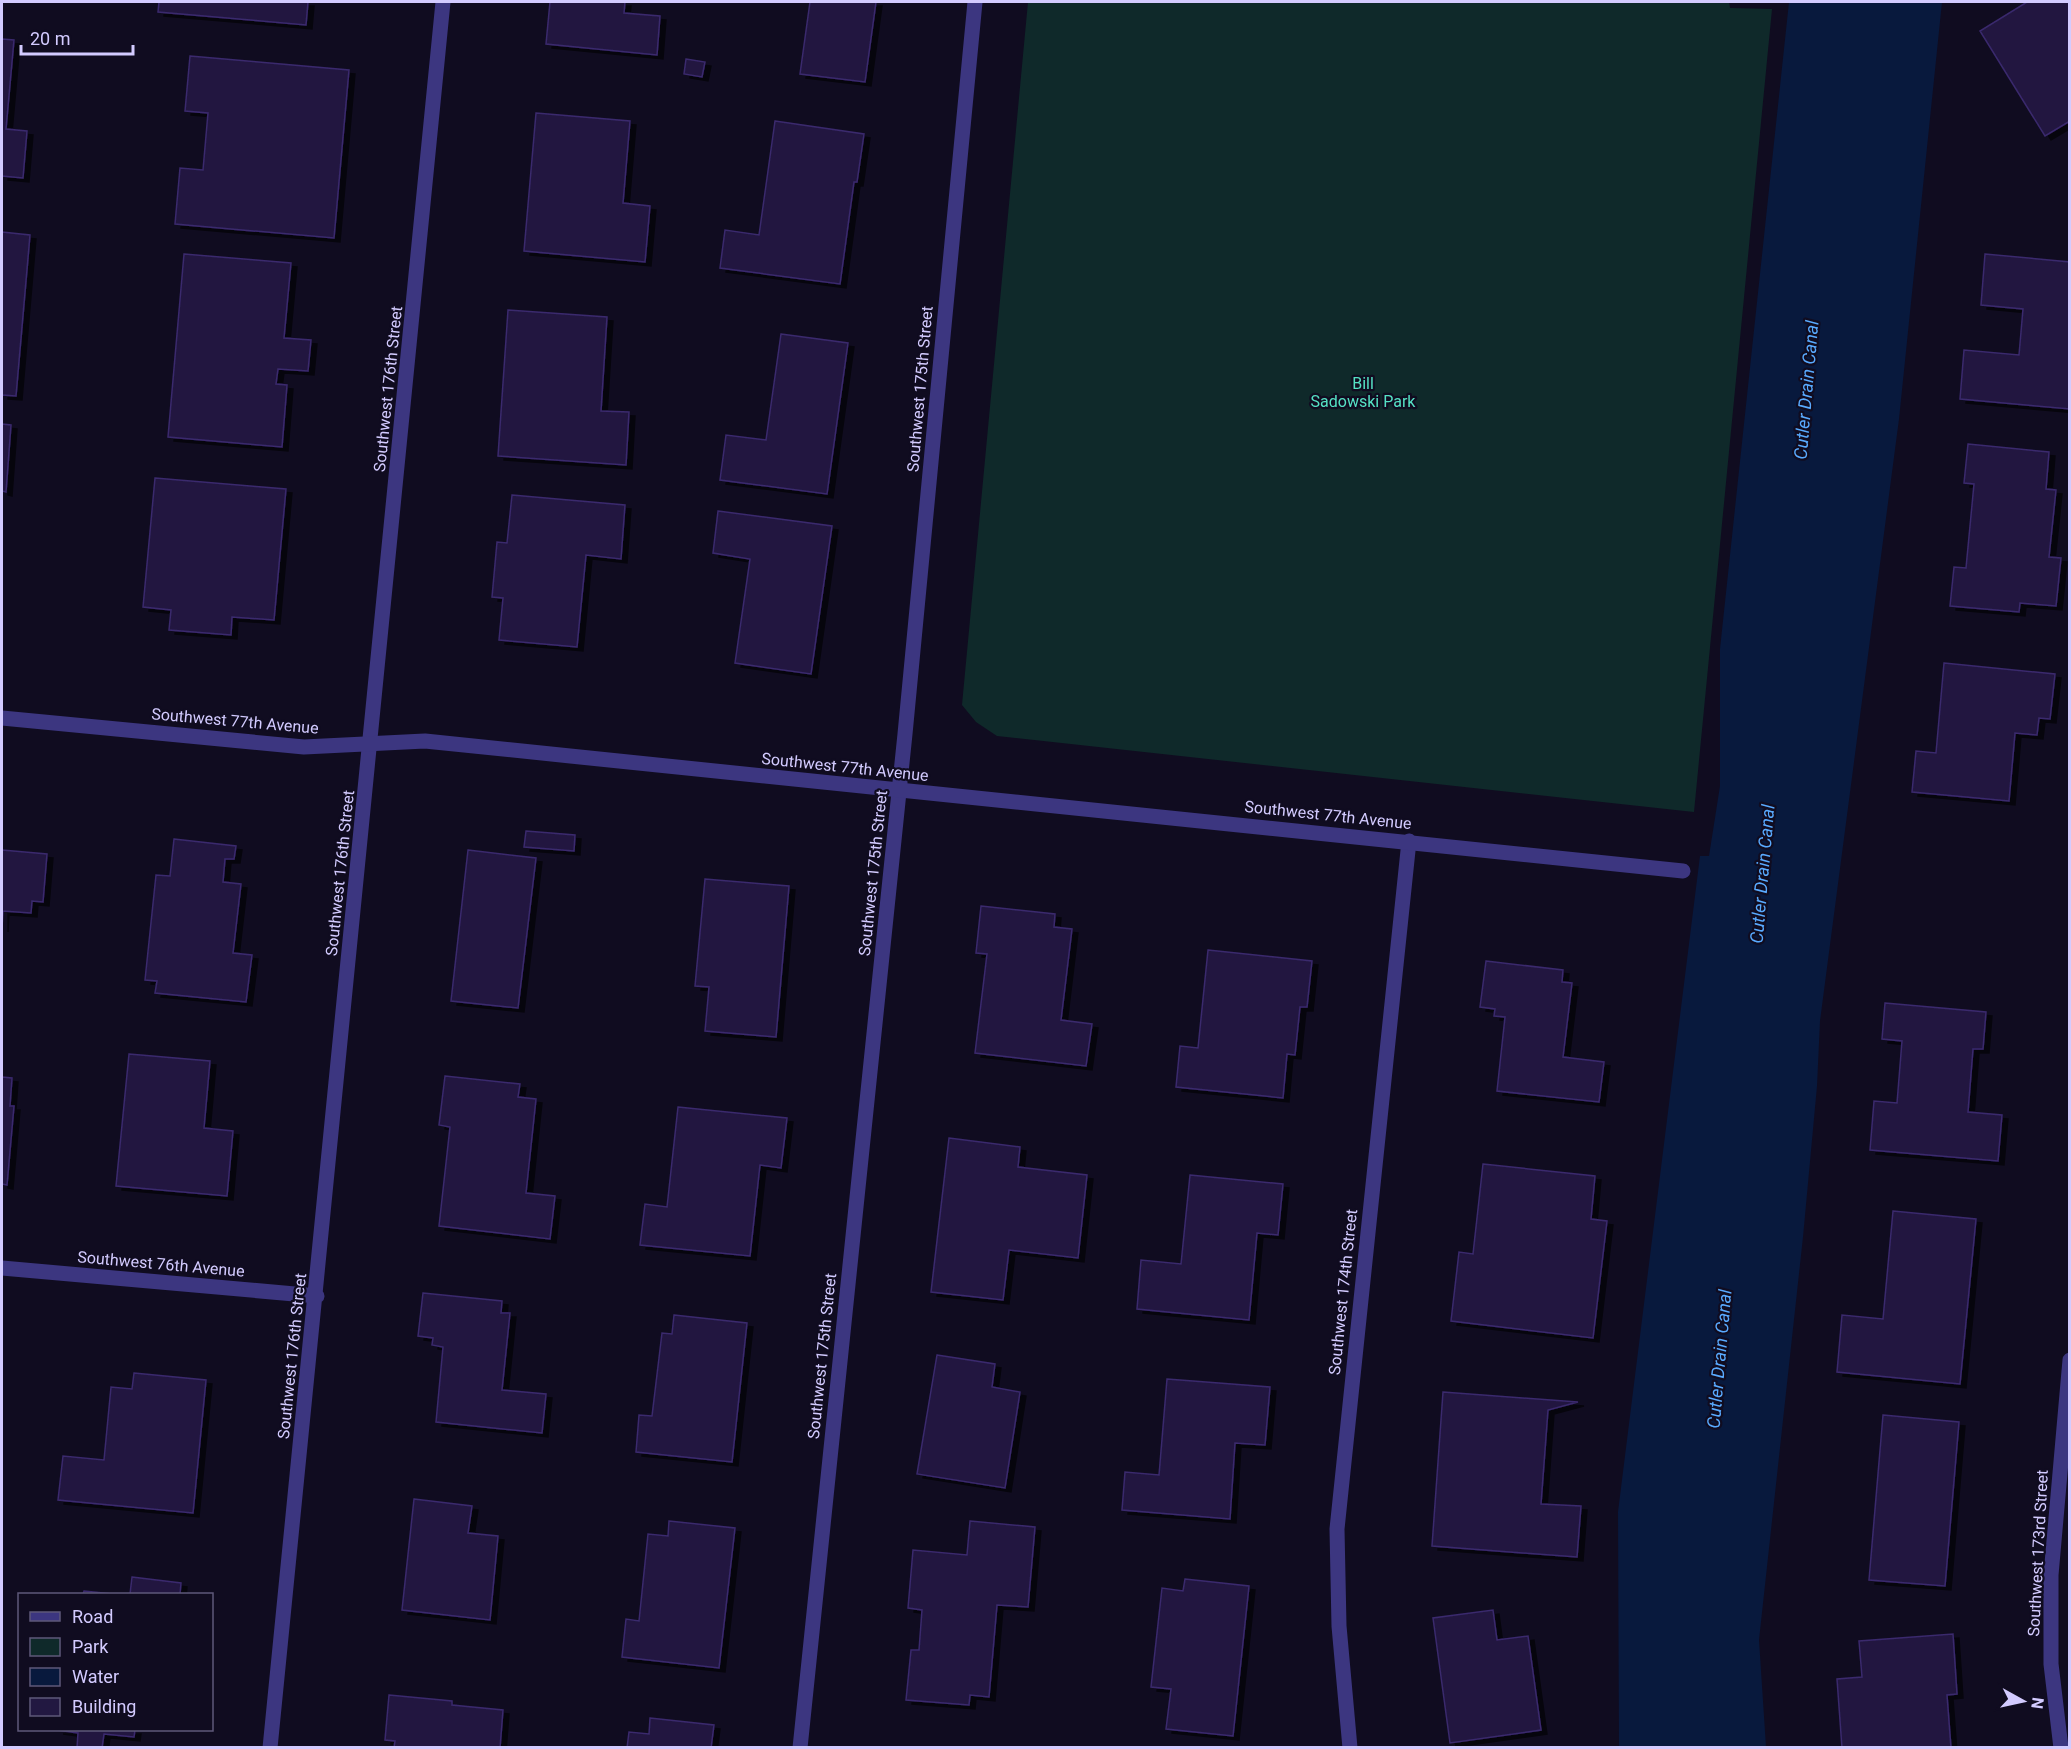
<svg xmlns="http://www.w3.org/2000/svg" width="2071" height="1749" viewBox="0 0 2071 1749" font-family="Roboto,sans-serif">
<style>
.green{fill:#0f292a}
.water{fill:#08193d}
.building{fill:#221841;stroke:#3a296d;stroke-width:1.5;filter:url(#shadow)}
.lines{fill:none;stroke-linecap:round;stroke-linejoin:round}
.minor{stroke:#3c3680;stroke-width:15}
.tertiary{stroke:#3c3680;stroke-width:15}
.labels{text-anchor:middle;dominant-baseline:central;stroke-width:4.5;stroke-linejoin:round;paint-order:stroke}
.park-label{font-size:16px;fill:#55e1c4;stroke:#100c20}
.street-label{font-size:16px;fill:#d3cbff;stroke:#100c20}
.water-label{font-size:18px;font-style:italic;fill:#59aaff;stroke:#100c20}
</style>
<defs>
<filter id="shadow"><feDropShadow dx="6" dy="4" stdDeviation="0" flood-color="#0009"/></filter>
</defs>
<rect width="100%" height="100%" fill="#100c20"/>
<path class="green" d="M 1028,2 L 1729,2 L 1730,8 L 1772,9 L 1694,812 L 997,736 L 976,722 L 962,705 Z"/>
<path class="water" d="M 1789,2 L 1942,2 L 1899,419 L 1820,1021 L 1817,1086 L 1803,1237 L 1759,1640 L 1766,1747 L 1619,1747 L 1618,1512 L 1700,856 L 1709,856 L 1720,786 L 1720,649 Z"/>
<path class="building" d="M 159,2 L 308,2 L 306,25 L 158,12 Z
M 550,2 L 625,2 L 624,13 L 660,16 L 657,55 L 546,44 Z
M 810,2 L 876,2 L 865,82 L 800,74 Z
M 2027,2 L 2070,2 L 2070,121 L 2045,136 L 1980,31 Z
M 2,39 L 14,40 L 6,129 L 27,131 L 23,178 L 2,176 Z
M 190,56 L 349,70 L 334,238 L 175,224 L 180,168 L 203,170 L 208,113 L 185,111 Z
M 686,59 L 705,62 L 702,77 L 684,74 Z
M 536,113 L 630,121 L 623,203 L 650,206 L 645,262 L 524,251 Z
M 775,121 L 864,134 L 857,182 L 854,182 L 840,284 L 720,268 L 725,230 L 759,235 Z
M 2,232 L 30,235 L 16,396 L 2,395 Z
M 184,254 L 291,263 L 284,338 L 311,340 L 308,371 L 278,369 L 276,384 L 287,385 L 282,447 L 168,437 Z
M 1985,254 L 2070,262 L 2070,409 L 1960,399 L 1964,350 L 2019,355 L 2023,309 L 1981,305 Z
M 508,310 L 607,317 L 601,411 L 629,412 L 626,465 L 498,456 Z
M 781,334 L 848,343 L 827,494 L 720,480 L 726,435 L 766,440 Z
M 2,424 L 11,425 L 6,492 L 2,491 Z
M 1968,444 L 2049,452 L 2046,489 L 2056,490 L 2049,557 L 2061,558 L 2056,606 L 2020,603 L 2019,612 L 1950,606 L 1954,567 L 1966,568 L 1974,484 L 1964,483 Z
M 155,478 L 286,489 L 274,620 L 232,617 L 231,635 L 169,630 L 171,610 L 143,607 Z
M 512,495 L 625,505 L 621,559 L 586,555 L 577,647 L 499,640 L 503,598 L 492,597 L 497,542 L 507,543 Z
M 718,511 L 832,526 L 811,674 L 735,663 L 750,559 L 713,553 Z
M 1944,663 L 2055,674 L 2050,719 L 2039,718 L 2037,735 L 2015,733 L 2009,801 L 1912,792 L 1916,751 L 1936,753 Z
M 526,831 L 575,835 L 574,851 L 524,847 Z
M 174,839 L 236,846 L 234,859 L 225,859 L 223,882 L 241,884 L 233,953 L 252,955 L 246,1002 L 155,993 L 157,981 L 145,980 L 156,875 L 170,876 Z
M 2,850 L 47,854 L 43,902 L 32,901 L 31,913 L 3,911 L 2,928 Z
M 468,850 L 536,858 L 518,1008 L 451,1001 Z
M 705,879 L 789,886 L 776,1037 L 705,1031 L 709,987 L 695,986 Z
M 981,906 L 1055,914 L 1054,927 L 1072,929 L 1061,1020 L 1092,1024 L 1086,1066 L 975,1053 L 987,954 L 976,953 Z
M 1208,950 L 1312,961 L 1307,1007 L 1300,1007 L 1295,1055 L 1287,1054 L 1283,1098 L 1176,1087 L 1180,1046 L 1198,1048 Z
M 1486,961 L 1563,970 L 1562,982 L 1572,983 L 1563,1057 L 1604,1062 L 1599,1102 L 1497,1091 L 1505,1017 L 1494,1016 L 1495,1009 L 1480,1007 Z
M 1885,1003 L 1986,1012 L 1983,1049 L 1973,1049 L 1968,1112 L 2002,1115 L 1998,1161 L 1870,1150 L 1874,1101 L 1897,1103 L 1902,1041 L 1882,1039 Z
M 129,1054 L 210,1061 L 204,1128 L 233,1131 L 227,1196 L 116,1186 Z
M 445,1076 L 520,1084 L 518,1097 L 536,1099 L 526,1193 L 555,1196 L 550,1239 L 439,1226 L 450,1127 L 439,1125 Z
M 2,1077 L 12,1078 L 10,1106 L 14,1106 L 7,1185 L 2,1184 Z
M 678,1107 L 787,1118 L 781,1168 L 760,1165 L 750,1256 L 640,1245 L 645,1204 L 667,1207 Z
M 949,1138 L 1020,1147 L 1018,1167 L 1087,1175 L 1078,1258 L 1009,1250 L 1003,1300 L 931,1292 Z
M 1483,1164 L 1595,1176 L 1591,1219 L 1607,1221 L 1593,1338 L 1451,1321 L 1459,1252 L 1473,1254 Z
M 1190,1175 L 1283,1184 L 1278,1235 L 1257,1233 L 1249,1320 L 1137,1309 L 1141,1260 L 1181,1264 Z
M 1893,1211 L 1976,1219 L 1960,1384 L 1837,1372 L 1842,1315 L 1883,1319 Z
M 423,1293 L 502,1301 L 501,1313 L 510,1313 L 502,1390 L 546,1394 L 542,1433 L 436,1422 L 443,1347 L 432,1345 L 433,1338 L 418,1336 Z
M 674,1315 L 747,1323 L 732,1462 L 636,1452 L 639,1415 L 652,1416 L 662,1333 L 672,1334 Z
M 937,1355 L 995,1364 L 992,1387 L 1020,1392 L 1005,1488 L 917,1474 Z
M 134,1373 L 206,1380 L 193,1513 L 58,1500 L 63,1456 L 104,1460 L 111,1387 L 132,1389 Z
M 1167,1379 L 1270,1387 L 1265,1445 L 1235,1443 L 1230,1519 L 1122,1510 L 1125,1472 L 1159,1475 Z
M 1443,1392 L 1578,1402 L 1548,1410 L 1541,1504 L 1581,1506 L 1577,1557 L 1432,1546 Z
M 1883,1415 L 1959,1422 L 1945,1586 L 1869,1580 Z
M 414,1499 L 472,1506 L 468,1533 L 498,1536 L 490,1620 L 402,1610 Z
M 669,1521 L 735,1528 L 719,1668 L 622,1657 L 626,1619 L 639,1621 L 648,1534 L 668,1536 Z
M 970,1521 L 1035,1527 L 1028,1607 L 997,1605 L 989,1697 L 970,1695 L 969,1705 L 906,1700 L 911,1650 L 919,1650 L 922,1610 L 908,1608 L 913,1550 L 967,1555 Z
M 132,1577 L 181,1583 L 180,1594 L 130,1594 Z
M 1185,1579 L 1249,1586 L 1233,1736 L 1166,1729 L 1171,1689 L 1151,1687 L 1162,1588 L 1183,1591 Z
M 84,1591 L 113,1594 L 83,1594 Z
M 1493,1610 L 1497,1640 L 1528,1636 L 1541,1730 L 1450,1743 L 1433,1618 Z
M 1953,1634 L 1957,1694 L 1947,1695 L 1951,1748 L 1842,1748 L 1837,1679 L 1862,1677 L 1859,1641 Z
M 389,1695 L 452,1701 L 452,1705 L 503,1710 L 500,1748 L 394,1748 L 395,1741 L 385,1740 Z
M 650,1718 L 714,1725 L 711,1748 L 627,1748 L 629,1732 L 649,1734 Z
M 57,1730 L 135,1730 L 134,1737 L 104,1734 L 102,1748 L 77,1748 L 78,1733 Z"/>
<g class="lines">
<path class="minor" d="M 2,1268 L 317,1296
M 270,1748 L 443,2
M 800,1748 L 905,734 L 975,2
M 1350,1748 L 1339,1626 L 1337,1529 L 1409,841
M 2061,1748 L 2051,1664 L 2051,1575 L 2070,1360"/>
<path class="tertiary" d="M 2,718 L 304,747 L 425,741 L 1683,871"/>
</g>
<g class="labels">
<g class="park-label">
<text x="1363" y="383">Bill<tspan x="1363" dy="18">Sadowski Park</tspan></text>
</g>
<g class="street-label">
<text transform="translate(388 389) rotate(-84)">Southwest 176th Street</text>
<text transform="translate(920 389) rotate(-85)">Southwest 175th Street</text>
<text transform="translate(235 721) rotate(5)">Southwest 77th Avenue</text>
<text transform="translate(845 767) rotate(6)">Southwest 77th Avenue</text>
<text transform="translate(1328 815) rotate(6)">Southwest 77th Avenue</text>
<text transform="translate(340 873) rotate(-84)">Southwest 176th Street</text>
<text transform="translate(873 873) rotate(-84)">Southwest 175th Street</text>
<text transform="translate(161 1264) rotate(5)">Southwest 76th Avenue</text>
<text transform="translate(1343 1292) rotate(-84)">Southwest 174th Street</text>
<text transform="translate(292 1356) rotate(-84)">Southwest 176th Street</text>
<text transform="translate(822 1356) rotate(-84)">Southwest 175th Street</text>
<text transform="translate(2038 1553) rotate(-87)">Southwest 173rd Street</text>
</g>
<g class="water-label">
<text transform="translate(1806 390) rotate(-85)">Cutler Drain Canal</text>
<text transform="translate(1762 874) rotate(-85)">Cutler Drain Canal</text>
<text transform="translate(1719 1359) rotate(-85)">Cutler Drain Canal</text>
</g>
</g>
<rect width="2071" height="1749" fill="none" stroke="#d3cbff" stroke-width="6"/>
<rect x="18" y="1593" width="195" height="138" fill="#100c20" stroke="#5e5879" stroke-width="1.5"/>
<rect x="30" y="1612" width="30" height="9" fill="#3c3680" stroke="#5e5879" stroke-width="1.5"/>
<text x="72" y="1623" font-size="18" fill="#d3cbff">Road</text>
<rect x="30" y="1638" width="30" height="18" fill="#0f292a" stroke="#5e5879" stroke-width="1.5"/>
<text x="72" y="1653" font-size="18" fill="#d3cbff">Park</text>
<rect x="30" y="1668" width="30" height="18" fill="#08193d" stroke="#5e5879" stroke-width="1.5"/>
<text x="72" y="1683" font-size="18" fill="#d3cbff">Water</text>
<rect x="30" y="1698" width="30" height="18" fill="#221841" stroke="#5e5879" stroke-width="1.5"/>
<text x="72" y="1713" font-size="18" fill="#d3cbff">Building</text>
<g transform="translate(2023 1701) rotate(98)" stroke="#100c20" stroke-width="4.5" paint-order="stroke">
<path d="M0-4.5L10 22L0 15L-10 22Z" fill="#d3cbff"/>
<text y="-9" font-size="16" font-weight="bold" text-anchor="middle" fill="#d3cbff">N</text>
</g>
<path d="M21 45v9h112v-9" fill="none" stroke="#d3cbff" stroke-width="3"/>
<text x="30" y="45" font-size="18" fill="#d3cbff" stroke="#100c20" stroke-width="4.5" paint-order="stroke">20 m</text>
</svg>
